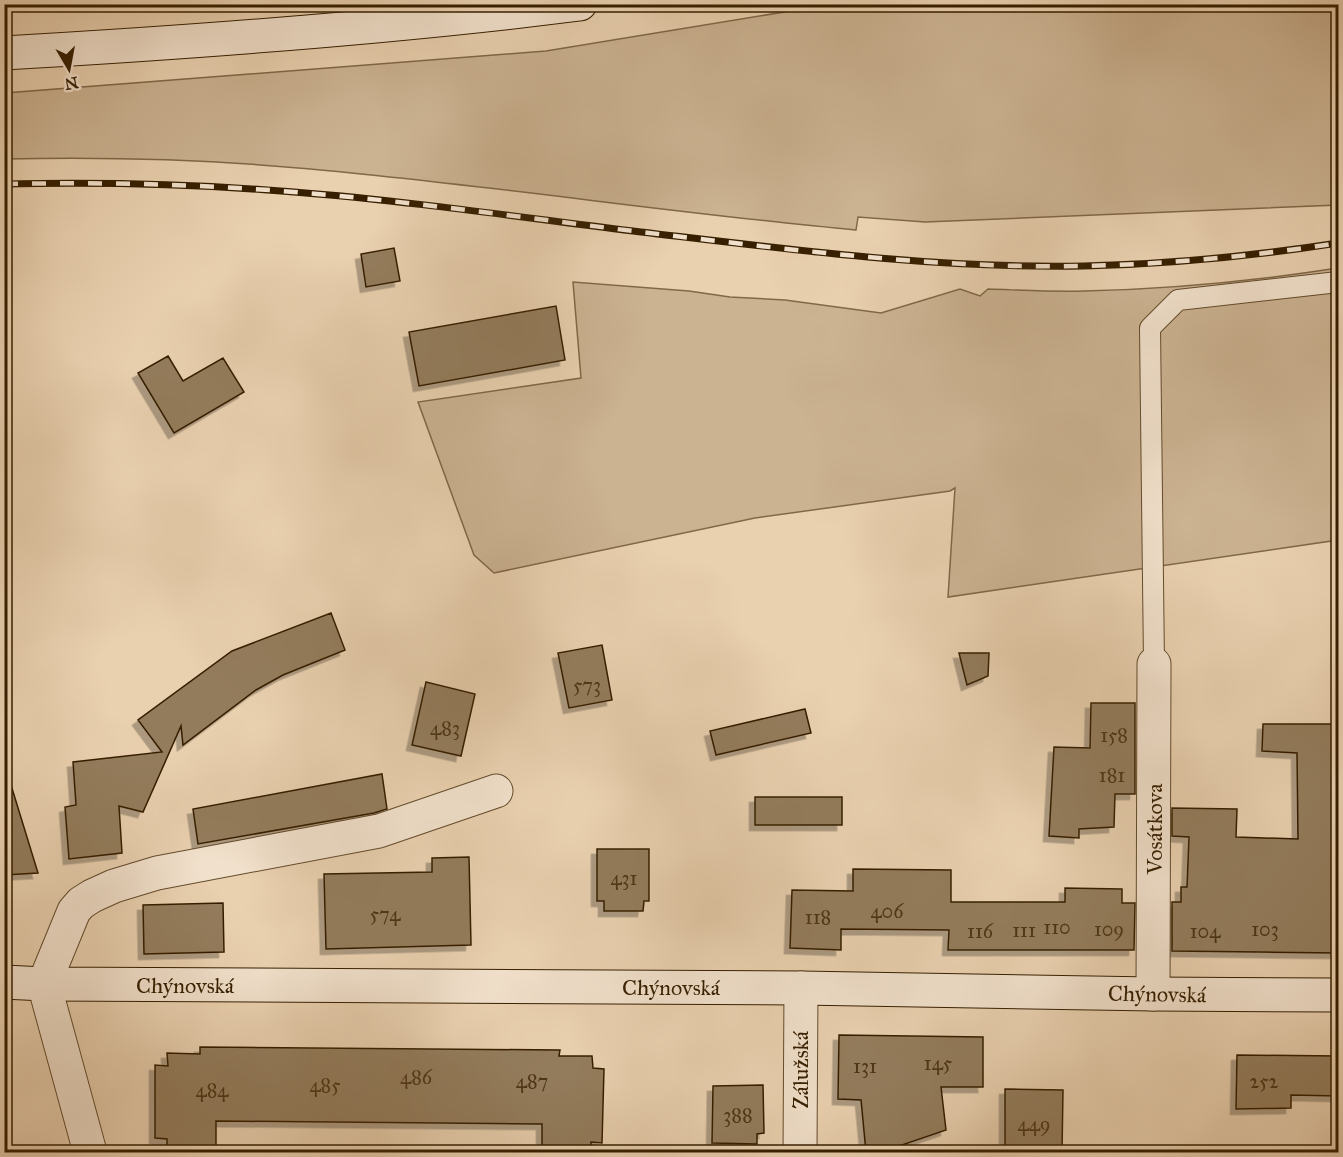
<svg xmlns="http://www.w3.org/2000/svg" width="1343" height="1157" viewBox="0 0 1343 1157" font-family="'IM FELL Great Primer',serif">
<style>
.green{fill:#cbb291;stroke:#806848;stroke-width:1.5}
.building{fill:#937b5b;stroke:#361f00;stroke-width:1.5;filter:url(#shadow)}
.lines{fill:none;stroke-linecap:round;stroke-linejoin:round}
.lane-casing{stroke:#634b2c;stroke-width:22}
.street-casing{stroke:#634b2c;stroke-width:35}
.secondary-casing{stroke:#361f00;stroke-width:35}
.lane{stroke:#f1e0cb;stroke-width:20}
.street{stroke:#f1e0cb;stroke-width:33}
.secondary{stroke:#f1e0cb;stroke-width:33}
.rail-casing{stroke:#361f00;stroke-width:7}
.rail{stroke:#f1e0cb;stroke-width:4.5;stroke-dasharray:14;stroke-linecap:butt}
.labels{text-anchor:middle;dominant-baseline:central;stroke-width:5;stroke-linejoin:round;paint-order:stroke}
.number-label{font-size:20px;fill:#4d3617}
.street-label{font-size:22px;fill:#361f00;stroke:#f1e0cb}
</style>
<defs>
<filter id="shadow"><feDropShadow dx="-5.5" dy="5.5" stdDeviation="0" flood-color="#0004"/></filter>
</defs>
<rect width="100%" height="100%" fill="#e9d0af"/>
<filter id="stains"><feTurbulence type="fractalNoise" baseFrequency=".00333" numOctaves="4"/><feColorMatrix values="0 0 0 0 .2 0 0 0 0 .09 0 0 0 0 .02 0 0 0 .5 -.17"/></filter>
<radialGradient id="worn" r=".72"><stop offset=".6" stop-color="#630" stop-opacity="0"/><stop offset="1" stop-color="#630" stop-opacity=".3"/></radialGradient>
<path class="green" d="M 833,4 L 1338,5 L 1338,205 L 925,222 L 858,217 L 856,230 C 670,213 485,184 298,168 C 201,159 102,157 5,159 L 5,93 L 546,51 Z
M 1338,268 L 1338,540 L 948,597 L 955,488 L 950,491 L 755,518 L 494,573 L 474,555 L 418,402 L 581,378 L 573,282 L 689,291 L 730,297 L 785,300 L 881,313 L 960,289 L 980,296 L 988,289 C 1020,290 1052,292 1084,291 C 1169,289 1254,281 1338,268 Z"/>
<path class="building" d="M 394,248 L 400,281 L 366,287 L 361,254 Z
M 556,306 L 565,360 L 419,386 L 409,332 Z
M 168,356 L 183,381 L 223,358 L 244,392 L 174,433 L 138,373 Z
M 331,613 L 345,650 L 283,675 L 256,690 L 183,745 L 181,726 L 143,812 L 119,806 L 122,853 L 69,859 L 65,807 L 76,805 L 73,762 L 162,752 L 138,720 L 232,651 Z
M 602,645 L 612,700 L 569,708 L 558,653 Z
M 959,653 L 989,653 L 988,676 L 967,685 Z
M 426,682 L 475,694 L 461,756 L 412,745 Z
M 1091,703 L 1135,703 L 1135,794 L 1115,794 L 1114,827 L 1079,829 L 1079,838 L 1049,836 L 1054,747 L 1090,748 Z
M 805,709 L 811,733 L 716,755 L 710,731 Z
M 1263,724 L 1338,724 L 1338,953 L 1172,951 L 1172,902 L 1181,902 L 1181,887 L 1187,887 L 1189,837 L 1172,836 L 1172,808 L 1237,809 L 1236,837 L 1298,839 L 1297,753 L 1262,751 Z
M 382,774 L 387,809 L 374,813 L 198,844 L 193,809 Z
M 11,785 L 38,873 L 4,875 L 4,786 Z
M 755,797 L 842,797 L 842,825 L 755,825 Z
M 597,849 L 649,849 L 649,901 L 644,901 L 643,911 L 604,911 L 604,901 L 597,901 Z
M 469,857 L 471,945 L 326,949 L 324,874 L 432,872 L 432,858 Z
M 853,869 L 951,870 L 951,902 L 1065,902 L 1065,888 L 1122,889 L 1122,903 L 1135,903 L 1134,950 L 948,950 L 949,930 L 841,929 L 841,950 L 790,948 L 792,890 L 853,891 Z
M 223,903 L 224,952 L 144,954 L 143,905 Z
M 839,1035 L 983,1037 L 983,1087 L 941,1087 L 946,1130 L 896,1147 L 896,1152 L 866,1152 L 861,1100 L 838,1099 Z
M 200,1047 L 560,1050 L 559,1056 L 592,1056 L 593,1068 L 604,1069 L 602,1143 L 591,1142 L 591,1152 L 542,1152 L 542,1124 L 216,1121 L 216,1151 L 167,1151 L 167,1139 L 155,1138 L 155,1065 L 168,1066 L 167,1053 L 200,1054 Z
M 1237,1055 L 1338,1056 L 1338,1096 L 1291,1095 L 1291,1108 L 1236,1109 Z
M 763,1085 L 764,1133 L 757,1134 L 757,1144 L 712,1143 L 713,1086 Z
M 1005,1089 L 1063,1090 L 1062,1152 L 1005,1152 Z"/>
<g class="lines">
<g class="lane-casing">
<path id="lane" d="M 1154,664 L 1150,328 L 1178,300 L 1338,282"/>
</g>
<g class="street-casing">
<path id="street" d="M 1153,994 L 1154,664
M 90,1152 L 44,984 L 74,911 L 81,903 L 92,896 L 114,886 L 157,873 L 379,831 L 496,791
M 800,1152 L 801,988"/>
</g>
<g class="secondary-casing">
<path id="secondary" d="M 4,53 C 197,42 389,28 580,4
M 4,982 L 44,984 L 801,988 L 1153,994 L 1338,995"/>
</g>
<use href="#lane" class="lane"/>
<use href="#street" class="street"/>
<use href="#secondary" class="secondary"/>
<g class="rail-casing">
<path id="rail" d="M 4,184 C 101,182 198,184 294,192 C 410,201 526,218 641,232 C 786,249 938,269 1084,266 C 1169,264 1254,256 1338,243"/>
</g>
<use href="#rail" class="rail"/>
</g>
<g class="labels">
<g class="number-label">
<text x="587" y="685">573</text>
<text x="445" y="728">483</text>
<text x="1114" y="735">158</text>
<text x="1112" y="775">181</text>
<text x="624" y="878">431</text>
<text x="887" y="911">406</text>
<text x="385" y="914">574</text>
<text x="818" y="917">118</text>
<text x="1057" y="927">110</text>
<text x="1109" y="929">109</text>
<text x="1265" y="929">103</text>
<text x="1024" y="930">111</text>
<text x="980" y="931">116</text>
<text x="1205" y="931">104</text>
<text x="938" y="1063">145</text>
<text x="865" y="1066">131</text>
<text x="416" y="1077">486</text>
<text x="532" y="1081">487</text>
<text x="1264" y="1081">252</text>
<text x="325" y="1085">485</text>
<text x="212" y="1090">484</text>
<text x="738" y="1115">388</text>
<text x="1034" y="1124">449</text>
</g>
<g class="street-label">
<text transform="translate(1154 829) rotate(-90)">Vosátkova</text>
<text x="185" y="985">Chýnovská</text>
<text x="671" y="987">Chýnovská</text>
<text transform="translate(1157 994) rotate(1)">Chýnovská</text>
<text transform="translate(800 1070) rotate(-90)">Zálužská</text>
</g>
</g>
<rect width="1343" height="1157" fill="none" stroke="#e9d0af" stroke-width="24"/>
<rect x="6" y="6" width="1331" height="1145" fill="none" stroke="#361f00" stroke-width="3"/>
<rect x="12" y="12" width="1319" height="1133" fill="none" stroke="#361f00" stroke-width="1.5"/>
<g transform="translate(69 69) rotate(170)" stroke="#f1e0cb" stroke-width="4.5" paint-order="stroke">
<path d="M0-4.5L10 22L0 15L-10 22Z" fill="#361f00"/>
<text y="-9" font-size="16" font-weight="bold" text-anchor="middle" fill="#361f00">N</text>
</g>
<rect width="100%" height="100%" filter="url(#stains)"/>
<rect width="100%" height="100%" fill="url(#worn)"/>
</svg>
